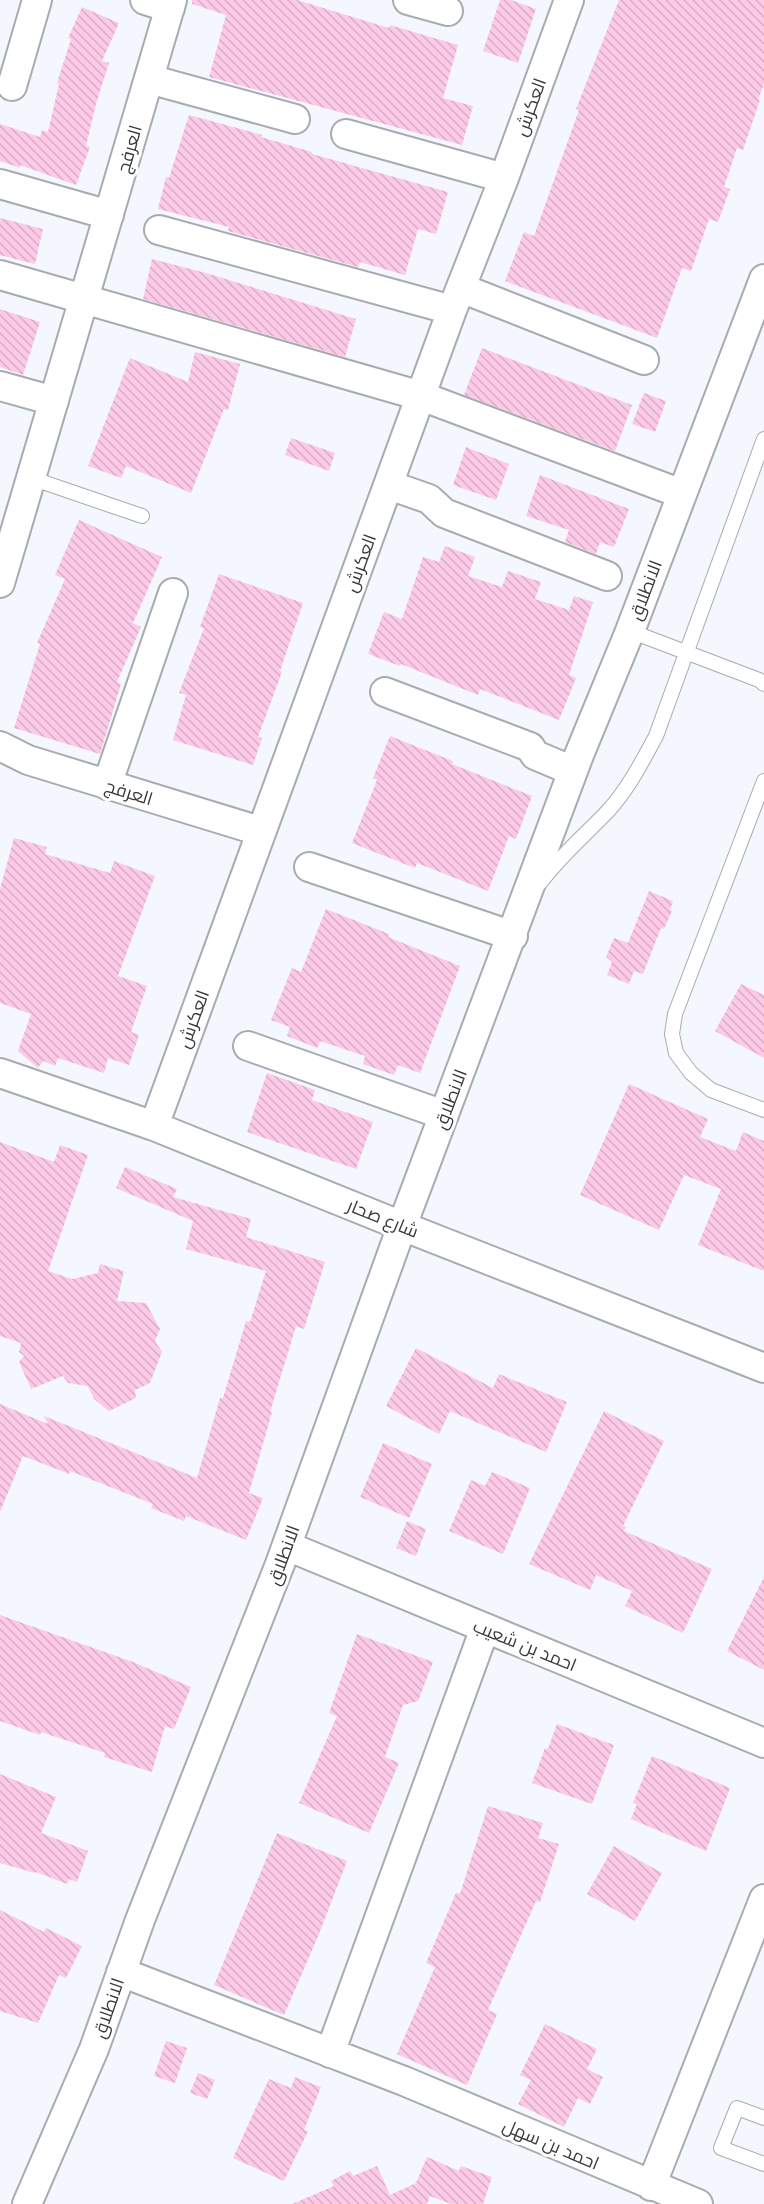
<svg xmlns="http://www.w3.org/2000/svg" width="764" height="2204" viewBox="0 0 764 2204" font-family="'Roboto Serif',Cairo,serif">
<style>
.building{fill:url(#building-back-hatch)}
.lines{fill:none;stroke-linecap:round;stroke-linejoin:round}
.service-casing{stroke:#a8abb1;stroke-width:16}
.minor-casing{stroke:#a8abb1;stroke-width:32}
.service{stroke:#fff;stroke-width:14}
.minor{stroke:#fff;stroke-width:28}
.labels{text-anchor:middle;dominant-baseline:central;stroke-width:6;stroke-linejoin:round;paint-order:stroke}
.street-label{font-size:18px;fill:#38393b;stroke:#fff}
</style>
<defs>
<pattern id="building-back-hatch" width="6" height="6" patternUnits="userSpaceOnUse" patternTransform="scale(1.5)"><rect width="6" height="6" fill="#fcc9e7"/><path d="M-1 5l2 2M0 0l6 6M5-1l2 2" fill="none" stroke="#d9adc7"/></pattern>
</defs>
<rect width="100%" height="100%" fill="#f4f7fd"/>
<path class="building" d="M 192,0 L 297,0 L 389,28 L 390,25 L 458,45 L 443,98 L 473,106 L 462,145 L 209,77 L 226,15 L 192,4 Z
M 500,0 L 511,0 L 536,9 L 518,63 L 483,51 Z
M 619,0 L 764,0 L 764,84 L 758,100 L 760,100 L 743,150 L 737,148 L 724,187 L 730,189 L 718,222 L 709,219 L 691,271 L 682,268 L 657,338 L 505,281 L 524,232 L 534,236 L 579,110 L 576,109 Z
M 82,7 L 119,23 L 102,61 L 109,63 L 96,104 L 86,146 L 90,147 L 76,185 L 20,165 L 20,168 L 0,161 L 0,124 L 40,137 L 42,130 L 48,132 L 59,84 L 57,83 L 71,39 L 68,38 Z
M 189,115 L 262,135 L 261,137 L 312,152 L 312,154 L 448,192 L 436,234 L 418,229 L 405,275 L 360,262 L 358,267 L 228,231 L 229,227 L 158,209 L 166,177 L 169,178 Z
M 0,218 L 43,229 L 35,264 L 0,255 Z
M 152,259 L 206,273 L 356,319 L 345,357 L 143,299 Z
M 0,309 L 40,322 L 23,375 L 0,367 Z
M 482,348 L 632,405 L 615,451 L 464,395 Z
M 195,352 L 240,364 L 228,410 L 224,409 L 191,493 L 126,466 L 121,478 L 88,466 L 130,358 L 188,382 Z
M 644,393 L 666,401 L 655,432 L 632,424 Z
M 291,438 L 335,453 L 329,471 L 285,455 Z
M 466,447 L 509,464 L 496,500 L 453,485 Z
M 540,475 L 629,509 L 614,547 L 600,542 L 596,554 L 565,542 L 569,530 L 526,516 Z
M 79,520 L 162,557 L 133,623 L 141,627 L 117,682 L 121,684 L 100,754 L 14,728 L 40,644 L 37,643 L 65,579 L 55,575 Z
M 445,546 L 475,557 L 468,576 L 502,587 L 508,571 L 541,582 L 535,599 L 569,610 L 574,596 L 593,602 L 569,675 L 576,678 L 559,720 L 480,689 L 478,695 L 401,664 L 400,666 L 368,654 L 384,612 L 402,619 L 423,557 L 439,562 Z
M 219,574 L 303,603 L 280,671 L 282,672 L 258,737 L 262,738 L 253,765 L 173,740 L 186,695 L 179,693 L 204,628 L 200,627 Z
M 390,736 L 453,761 L 452,764 L 532,796 L 516,839 L 509,836 L 488,891 L 417,863 L 415,868 L 352,843 L 377,780 L 373,778 Z
M 14,838 L 47,847 L 45,854 L 110,873 L 114,861 L 155,876 L 118,976 L 147,986 L 131,1032 L 139,1035 L 129,1065 L 108,1058 L 104,1073 L 58,1058 L 55,1066 L 43,1061 L 38,1068 L 18,1051 L 31,1014 L 0,1003 L 0,889 Z
M 649,891 L 673,901 L 670,910 L 672,911 L 664,929 L 661,928 L 643,974 L 634,971 L 629,984 L 607,975 L 612,962 L 606,957 L 614,938 L 628,943 Z
M 326,909 L 389,934 L 388,937 L 460,966 L 420,1073 L 398,1065 L 394,1075 L 363,1064 L 365,1056 L 320,1041 L 317,1048 L 287,1036 L 290,1027 L 271,1020 L 292,968 L 301,972 Z
M 741,984 L 764,995 L 764,1058 L 715,1031 Z
M 267,1073 L 315,1090 L 312,1100 L 373,1122 L 356,1169 L 247,1132 Z
M 629,1084 L 708,1119 L 700,1137 L 736,1151 L 743,1132 L 764,1141 L 764,1271 L 698,1245 L 721,1189 L 684,1175 L 659,1230 L 580,1195 Z
M 0,1142 L 54,1162 L 60,1145 L 88,1155 L 48,1271 L 72,1279 L 98,1273 L 100,1264 L 124,1271 L 117,1301 L 146,1303 L 160,1329 L 155,1341 L 162,1352 L 150,1383 L 135,1390 L 136,1398 L 109,1411 L 94,1399 L 88,1386 L 68,1383 L 63,1376 L 31,1389 L 19,1362 L 24,1356 L 19,1352 L 21,1343 L 0,1336 Z
M 125,1167 L 177,1189 L 173,1197 L 251,1219 L 246,1237 L 325,1262 L 304,1329 L 296,1326 L 270,1412 L 272,1412 L 249,1493 L 263,1498 L 246,1540 L 186,1516 L 184,1521 L 151,1508 L 153,1504 L 70,1471 L 69,1474 L 23,1456 L 0,1512 L 0,1404 L 48,1424 L 44,1416 L 197,1478 L 220,1398 L 223,1398 L 246,1321 L 250,1322 L 266,1271 L 186,1249 L 193,1221 L 116,1188 Z
M 416,1348 L 493,1388 L 499,1374 L 567,1402 L 546,1452 L 450,1411 L 439,1434 L 386,1406 Z
M 604,1411 L 664,1441 L 623,1526 L 626,1527 L 624,1531 L 712,1569 L 683,1633 L 625,1606 L 632,1591 L 596,1575 L 590,1590 L 529,1564 Z
M 383,1443 L 432,1464 L 409,1518 L 360,1497 Z
M 492,1472 L 530,1488 L 503,1554 L 449,1531 L 471,1480 L 485,1486 Z
M 407,1521 L 426,1529 L 416,1556 L 396,1548 Z
M 764,1577 L 764,1670 L 727,1651 Z
M 0,1615 L 133,1662 L 191,1687 L 174,1729 L 165,1726 L 152,1772 L 104,1757 L 105,1753 L 41,1732 L 40,1735 L 0,1721 Z
M 357,1634 L 433,1662 L 418,1701 L 403,1705 L 385,1757 L 399,1763 L 369,1833 L 299,1803 L 337,1716 L 329,1713 Z
M 557,1724 L 614,1745 L 592,1804 L 532,1783 L 545,1748 L 548,1749 Z
M 652,1756 L 730,1788 L 706,1851 L 631,1819 L 637,1804 L 633,1803 Z
M 0,1774 L 56,1797 L 41,1833 L 88,1851 L 77,1882 L 69,1879 L 67,1884 L 36,1872 L 35,1873 L 0,1863 Z
M 488,1806 L 543,1823 L 538,1838 L 559,1844 L 540,1902 L 536,1901 L 488,2010 L 497,2014 L 467,2085 L 397,2054 L 435,1967 L 426,1963 L 456,1893 L 460,1894 Z
M 277,1833 L 347,1861 L 319,1934 L 284,2015 L 214,1985 Z
M 614,1846 L 662,1873 L 635,1921 L 587,1894 Z
M 0,1910 L 44,1932 L 46,1928 L 82,1946 L 66,1978 L 59,1975 L 38,2023 L 0,2011 Z
M 545,2024 L 597,2049 L 587,2069 L 603,2077 L 590,2104 L 578,2098 L 564,2127 L 518,2104 L 531,2080 L 520,2075 Z
M 166,2041 L 187,2048 L 175,2083 L 154,2076 Z
M 198,2073 L 215,2080 L 207,2099 L 190,2093 Z
M 295,2077 L 321,2087 L 304,2130 L 308,2131 L 284,2181 L 233,2158 L 269,2079 L 291,2088 Z
M 427,2157 L 459,2171 L 461,2166 L 492,2177 L 483,2204 L 451,2204 L 430,2196 L 427,2204 L 292,2204 L 334,2186 L 331,2181 L 350,2171 L 353,2176 L 377,2166 L 390,2195 L 416,2183 Z"/>
<g class="lines">
<g class="service-casing">
<path id="service" d="M 31,478 L 142,516
M 630,631 L 759,680 L 764,684
M 764,781 L 675,1014 L 672,1034 L 676,1053 L 691,1073 L 711,1090 L 764,1110
M 540,883 C 560,856 585,835 608,811 C 628,789 642,762 656,736 L 764,439
M 764,2118 L 737,2108 L 721,2148 L 764,2164"/>
</g>
<g class="minor-casing">
<path id="minor" d="M 145,0 L 170,8
M 408,0 L 448,11
M 149,79 L 295,119
M 12,86 L 37,0
M 346,134 L 504,178
M 0,184 L 109,215
M 159,230 L 452,310
M 0,275 L 421,396 L 682,494
M 461,288 L 644,360
M 0,386 L 54,401
M 389,485 L 429,499 L 444,513 L 607,576
M 0,583 L 172,0
M 385,692 L 530,747 L 535,755 L 573,771
M 0,746 L 28,760 L 260,831
M 107,785 L 173,593
M 309,867 L 513,936
M 248,1046 L 444,1115
M 0,1073 L 154,1126 L 402,1226 L 764,1368
M 154,1126 L 452,310 L 504,178 L 569,0
M 287,1546 L 764,1743
M 121,1972 L 404,2081 L 698,2204
M 330,2053 L 485,1628
M 651,2186 L 764,1899
M 27,2204 L 94,2049 L 140,1920 L 280,1564 L 402,1226 L 579,755 L 630,631 L 764,279"/>
</g>
<use href="#service" class="service"/>
<use href="#minor" class="minor"/>
</g>
<g class="labels">
<g class="street-label">
<text transform="translate(530 107) rotate(-70)">العكرش</text>
<text transform="translate(129 149) rotate(-74)">العرفج</text>
<text transform="translate(360 563) rotate(-70)">العكرش</text>
<text transform="translate(645 590) rotate(-69)">الانطلاق</text>
<text transform="translate(129 792) rotate(17)">العرفج</text>
<text transform="translate(193 1019) rotate(-70)">العكرش</text>
<text transform="translate(450 1099) rotate(-69)">الانطلاق</text>
<text transform="translate(383 1218) rotate(22)">شارع صحار</text>
<text transform="translate(283 1555) rotate(-70)">الانطلاق</text>
<text transform="translate(525 1645) rotate(22)">احمد بن شعيب</text>
<text transform="translate(108 2008) rotate(-71)">الانطلاق</text>
<text transform="translate(551 2144) rotate(23)">احمد بن سهل</text>
</g>
</g>
</svg>
